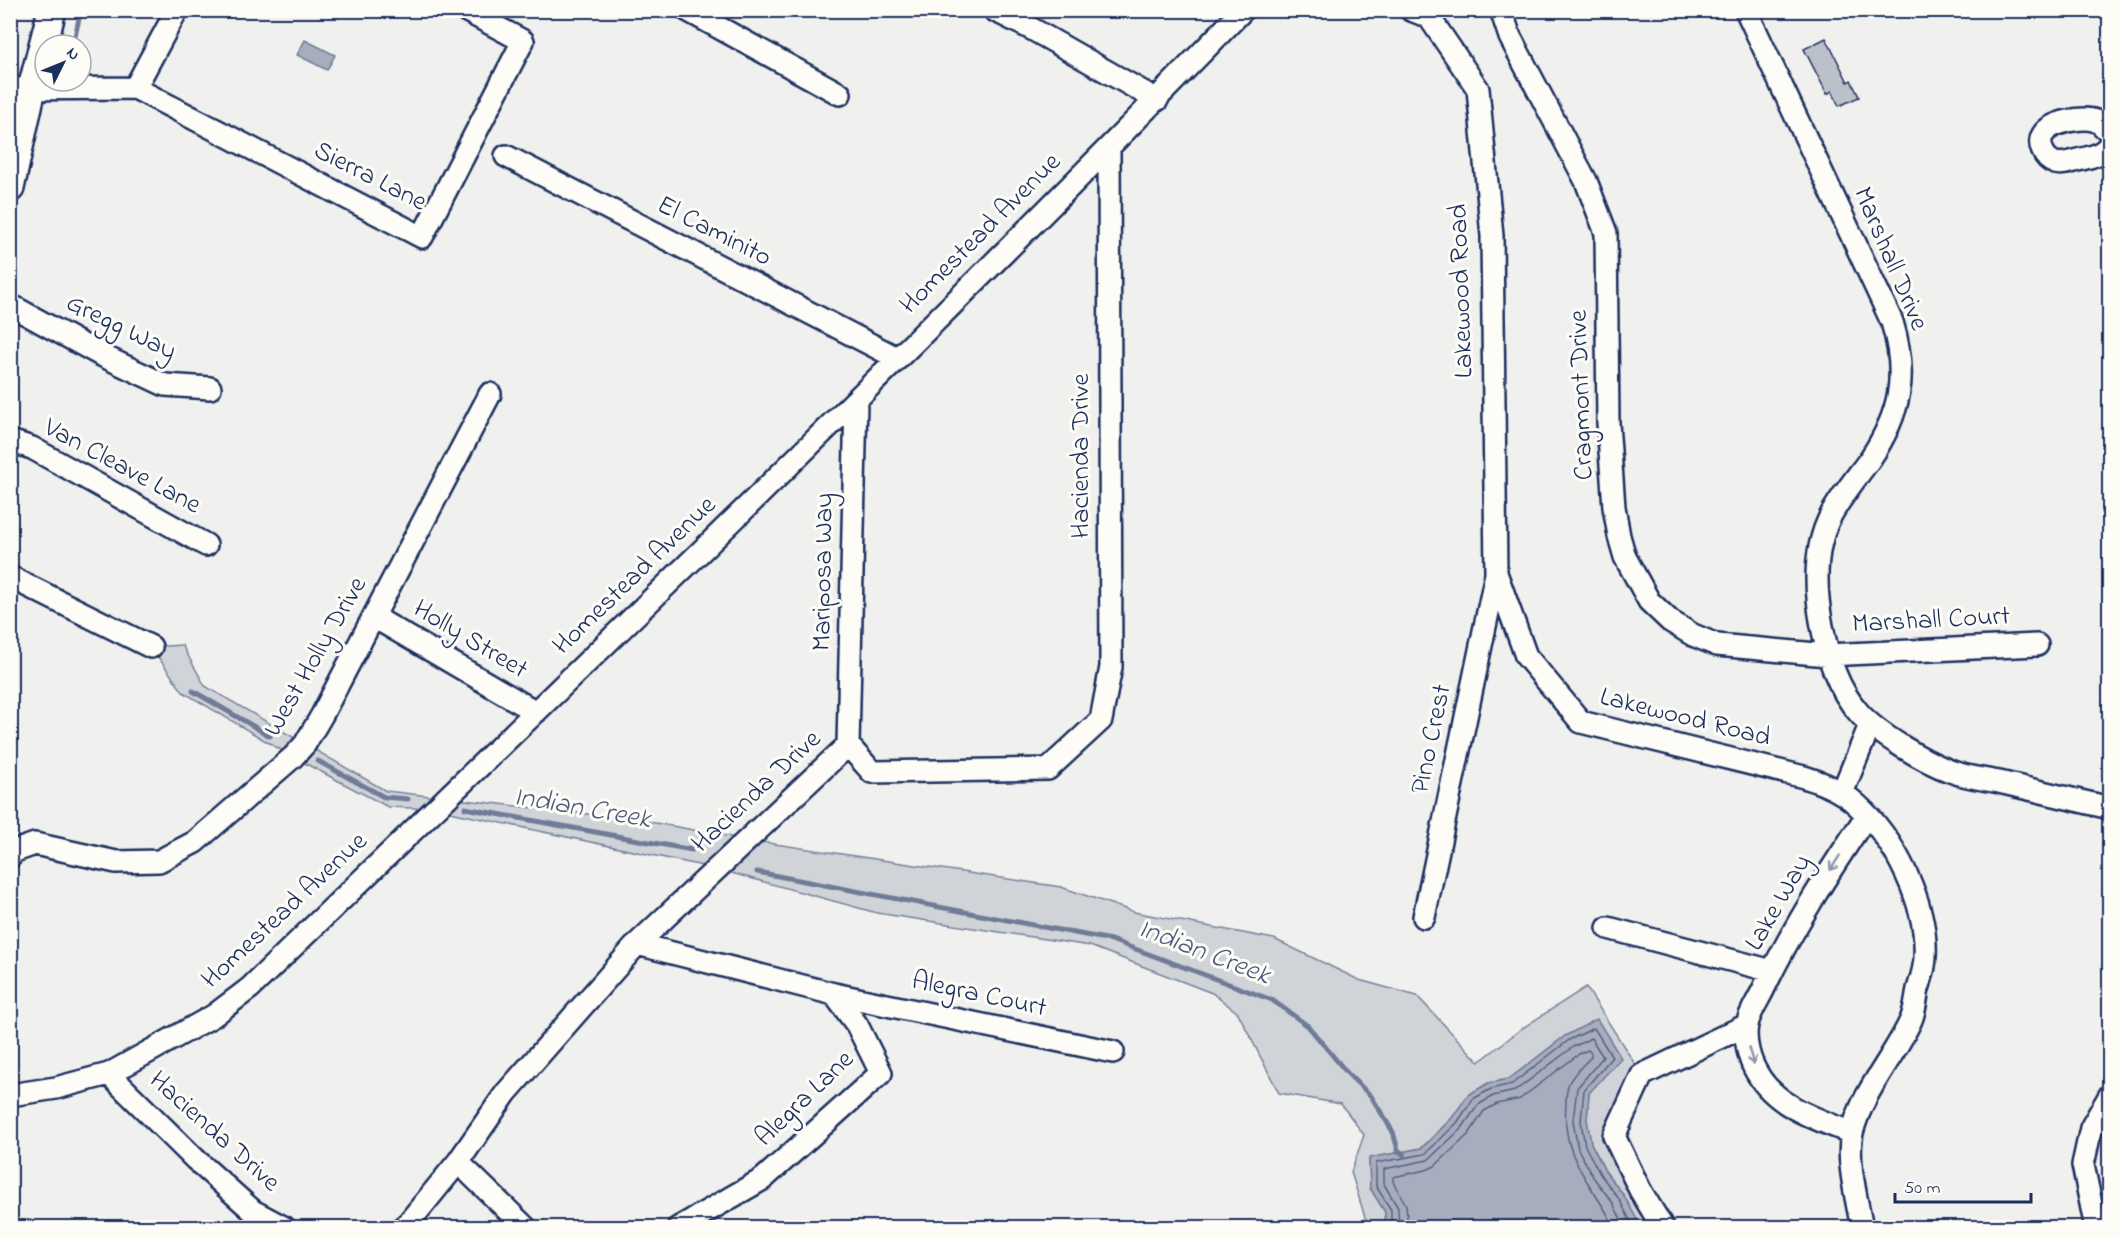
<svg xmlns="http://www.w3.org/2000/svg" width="2120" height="1238" viewBox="0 0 2120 1238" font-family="'Indie Flower',sans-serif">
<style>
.green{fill:#d0d3d8;stroke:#76819b;stroke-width:1.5}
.water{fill:#a7adbd;stroke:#6f7b97;stroke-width:1.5}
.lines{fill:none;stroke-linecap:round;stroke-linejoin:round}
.shore{stroke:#536184;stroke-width:1.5}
.stream{stroke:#6f7b97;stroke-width:5}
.building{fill:#bbc0ca;stroke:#1b2f5e;stroke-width:1.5}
.minor-casing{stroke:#1b2f5e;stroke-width:26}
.tertiary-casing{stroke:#1b2f5e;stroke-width:32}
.minor{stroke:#fdfcf7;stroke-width:21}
.tertiary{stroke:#fdfcf7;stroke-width:27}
.oneway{stroke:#8c96aa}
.labels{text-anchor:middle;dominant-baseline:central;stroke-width:6;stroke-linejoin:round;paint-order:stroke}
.street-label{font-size:27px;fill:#1b2f5e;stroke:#fdfcf7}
.water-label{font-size:28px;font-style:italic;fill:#4c5b7f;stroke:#fdfcf7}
</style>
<rect width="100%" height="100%" fill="#f0f0ee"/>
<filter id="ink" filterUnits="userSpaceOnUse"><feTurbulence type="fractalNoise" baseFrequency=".0167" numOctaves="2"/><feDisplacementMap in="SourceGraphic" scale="12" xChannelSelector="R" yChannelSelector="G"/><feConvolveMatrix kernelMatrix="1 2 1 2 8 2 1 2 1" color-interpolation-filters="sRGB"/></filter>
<g filter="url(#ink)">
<path class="green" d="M 182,645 L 205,686 L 386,791 L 639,820 L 748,840 L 1061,887 L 1134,912 L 1274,939 L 1359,980 L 1417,996 L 1479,1062 L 1521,1029 L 1586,987 L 1642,1075 L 1614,1136 L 1663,1227 L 1641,1227 L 1624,1196 L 1605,1171 L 1591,1143 L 1587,1120 L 1589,1093 L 1620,1058 L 1565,1036 L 1509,1079 L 1488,1083 L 1468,1095 L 1452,1118 L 1421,1148 L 1369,1158 L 1370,1188 L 1385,1212 L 1385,1227 L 1368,1227 L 1351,1172 L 1364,1135 L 1341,1104 L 1279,1093 L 1238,1013 L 1212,993 L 1090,946 L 877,913 L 717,869 L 436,809 L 388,807 L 293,757 L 183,692 L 151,647 Z"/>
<path class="water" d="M 305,40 L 335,55 L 327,70 L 297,55 Z
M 1597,1019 L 1621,1058 L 1589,1093 L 1587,1120 L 1591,1143 L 1605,1171 L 1624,1196 L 1641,1227 L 1385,1227 L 1385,1212 L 1370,1188 L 1369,1158 L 1422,1148 L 1452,1118 L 1468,1095 L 1489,1083 L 1509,1079 L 1565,1036 Z"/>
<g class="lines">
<path class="shore" d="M 1391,1228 L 1391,1210 L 1376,1186 L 1376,1163 L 1425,1154 L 1457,1123 L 1473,1099 L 1491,1089 L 1512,1084 L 1569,1040 L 1594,1028 L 1612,1057 L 1584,1090 L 1581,1121 L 1585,1146 L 1600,1174 L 1619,1199 L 1634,1228
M 1399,1228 L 1398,1208 L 1384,1184 L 1384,1169 L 1428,1160 L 1462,1128 L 1478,1105 L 1493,1096 L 1515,1091 L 1573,1047 L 1591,1038 L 1603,1057 L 1577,1088 L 1573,1121 L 1578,1149 L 1593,1177 L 1613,1203 L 1625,1228
M 1408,1228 L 1406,1205 L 1393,1182 L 1393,1177 L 1426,1170 L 1435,1166 L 1469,1134 L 1484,1111 L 1497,1104 L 1520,1099 L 1579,1054 L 1588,1050 L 1591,1053 L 1591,1057 C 1584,1064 1575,1072 1570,1081 C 1566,1088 1566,1097 1566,1104 C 1561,1160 1592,1182 1615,1228"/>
<path class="stream" d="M 73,45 L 81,10
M 10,227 L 18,193
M 193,691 L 270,736
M 318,761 L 384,797 L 408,799
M 465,808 L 692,850
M 757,872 L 1111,940 L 1272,1000 L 1308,1026 L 1348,1074 L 1371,1096 L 1393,1132 L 1398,1150 L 1404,1155"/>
</g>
<path class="building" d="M 1826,38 L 1848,82 L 1851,80 L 1859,97 L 1839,106 L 1832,91 L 1827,94 L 1804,49 Z"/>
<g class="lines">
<g class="minor-casing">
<path id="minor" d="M 687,10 L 840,94
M 994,10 L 1032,29 L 1157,100
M 1411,10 L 1429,17 L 1478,89 L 1492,236 L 1496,573 L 1526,656 L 1581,722 L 1804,777 C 1823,783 1841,790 1856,804 C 1895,838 1928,905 1925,957 C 1925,968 1921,979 1918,989 C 1916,999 1915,1011 1911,1020 C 1893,1059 1863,1090 1852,1133 C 1846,1160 1857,1200 1862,1228
M 1501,10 L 1510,37 L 1586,181 L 1606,233 L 1608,423 L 1614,507 L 1619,536 L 1625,557 L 1649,601 L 1670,621 L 1693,635 L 1717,645 L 1827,655 L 2037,645
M 1746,10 L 1892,322 C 1908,375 1901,413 1870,459 C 1857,477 1842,495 1831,515 C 1813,549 1815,590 1822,626 C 1828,657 1837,688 1859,713 C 1878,734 1923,761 1950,771 C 1965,777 1983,779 1999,782 C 2036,791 2073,799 2110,808
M 135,88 L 177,10
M 10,89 L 135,88 L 422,237 L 523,41 L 465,10
M 2110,133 C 2106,129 2101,123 2096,121 C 2083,116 2052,122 2044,133 C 2036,143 2044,159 2055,163 C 2063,165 2071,162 2078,160 C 2090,157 2103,155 2110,144
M 506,156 L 897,358
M 10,305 L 101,355 L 165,385 L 210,388
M 10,441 L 32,448 L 206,545
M 10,577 L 151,647
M 374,617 L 536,712
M 848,745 L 856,401
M 1842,793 L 1870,725
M 10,857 L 15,851 L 35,844 L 116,862 L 159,861 L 195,842 L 293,757 L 305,744 L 322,715 L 490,394
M 1424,917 L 1496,574
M 1608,928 L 1772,971
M 637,944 L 834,994 L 1113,1052
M 109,1074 L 195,1159 L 253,1211 L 285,1228
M 10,1095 L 56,1088 L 109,1074 L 213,1016 L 250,988 C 584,665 920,344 1243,10
M 1852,1133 C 1819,1120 1776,1107 1757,1073 C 1749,1060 1744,1040 1747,1025 C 1749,1013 1759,999 1764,988 C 1793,927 1830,870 1867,815
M 458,1162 L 526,1228
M 402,1228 L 409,1222 L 458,1162 L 506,1093 L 637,944 L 848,745 L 872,772 L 1048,769 L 1101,720 L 1111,667 L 1109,147
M 678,1228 L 763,1179 L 881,1073 L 857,1025 L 834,994
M 1663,1228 L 1640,1190 L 1614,1136 L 1642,1075 L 1747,1025
M 2096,1228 L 2083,1165 L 2091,1128 L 2110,1095"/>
</g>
<g class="tertiary-casing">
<path id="tertiary" d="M 10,188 L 32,88 L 52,10"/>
</g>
<use href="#minor" class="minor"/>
<use href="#tertiary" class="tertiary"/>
</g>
<defs><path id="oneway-shaft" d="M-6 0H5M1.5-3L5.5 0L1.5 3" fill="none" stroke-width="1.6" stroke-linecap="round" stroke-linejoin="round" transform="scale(1.5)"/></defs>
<g class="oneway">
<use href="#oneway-shaft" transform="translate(1835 863) rotate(123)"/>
<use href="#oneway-shaft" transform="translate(1751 1056) rotate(73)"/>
</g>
</g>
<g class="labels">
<g class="street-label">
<text transform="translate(370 177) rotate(27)">Sierra Lane</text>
<text transform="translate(714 232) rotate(27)">El Caminito</text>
<text transform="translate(981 234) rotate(-45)">Homestead Avenue</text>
<text transform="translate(1890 259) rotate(67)">Marshall Drive</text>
<text transform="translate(1462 291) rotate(-92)">Lakewood Road</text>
<text transform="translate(121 328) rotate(26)">Gregg Way</text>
<text transform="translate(1582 395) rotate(-92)">Cragmont Drive</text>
<text transform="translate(1081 456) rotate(-90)">Hacienda Drive</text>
<text transform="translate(122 467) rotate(28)">Van Cleave Lane</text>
<text transform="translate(824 572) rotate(-89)">Mariposa Way</text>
<text transform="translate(635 576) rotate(-44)">Homestead Avenue</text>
<text transform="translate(1931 621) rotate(-3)">Marshall Court</text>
<text transform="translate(470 640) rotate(31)">Holly Street</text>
<text transform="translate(316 657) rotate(-60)">West Holly Drive</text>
<text transform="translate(1685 718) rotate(14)">Lakewood Road</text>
<text transform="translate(1432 739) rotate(-78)">Pino Crest</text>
<text transform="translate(757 792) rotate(-43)">Hacienda Drive</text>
<text transform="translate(1779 903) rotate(-60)">Lake Way</text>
<text transform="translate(285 911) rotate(-43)">Homestead Avenue</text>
<text transform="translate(979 995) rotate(12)">Alegra Court</text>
<text transform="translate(805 1099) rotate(-44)">Alegra Lane</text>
<text transform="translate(214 1132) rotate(42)">Hacienda Drive</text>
</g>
<g class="water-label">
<text transform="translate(582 809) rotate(10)">Indian Creek</text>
<text transform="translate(1204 953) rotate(21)">Indian Creek</text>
</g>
</g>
<rect width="2120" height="1238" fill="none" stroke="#fdfcf7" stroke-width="36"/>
<rect x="18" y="18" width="2084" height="1202" fill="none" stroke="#1b2f5e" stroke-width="2" filter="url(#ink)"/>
<g transform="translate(63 63) rotate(47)"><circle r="28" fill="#fdfcf7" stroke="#a3aaba" stroke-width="1.5"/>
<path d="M0-4.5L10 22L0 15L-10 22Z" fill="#1b2f5e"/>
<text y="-9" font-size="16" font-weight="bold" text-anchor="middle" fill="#1b2f5e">N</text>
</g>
<path d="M1895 1193v9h136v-9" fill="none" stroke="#1b2f5e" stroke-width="3"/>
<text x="1904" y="1193" font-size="18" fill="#1b2f5e" stroke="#fdfcf7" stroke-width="4.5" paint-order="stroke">50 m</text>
</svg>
